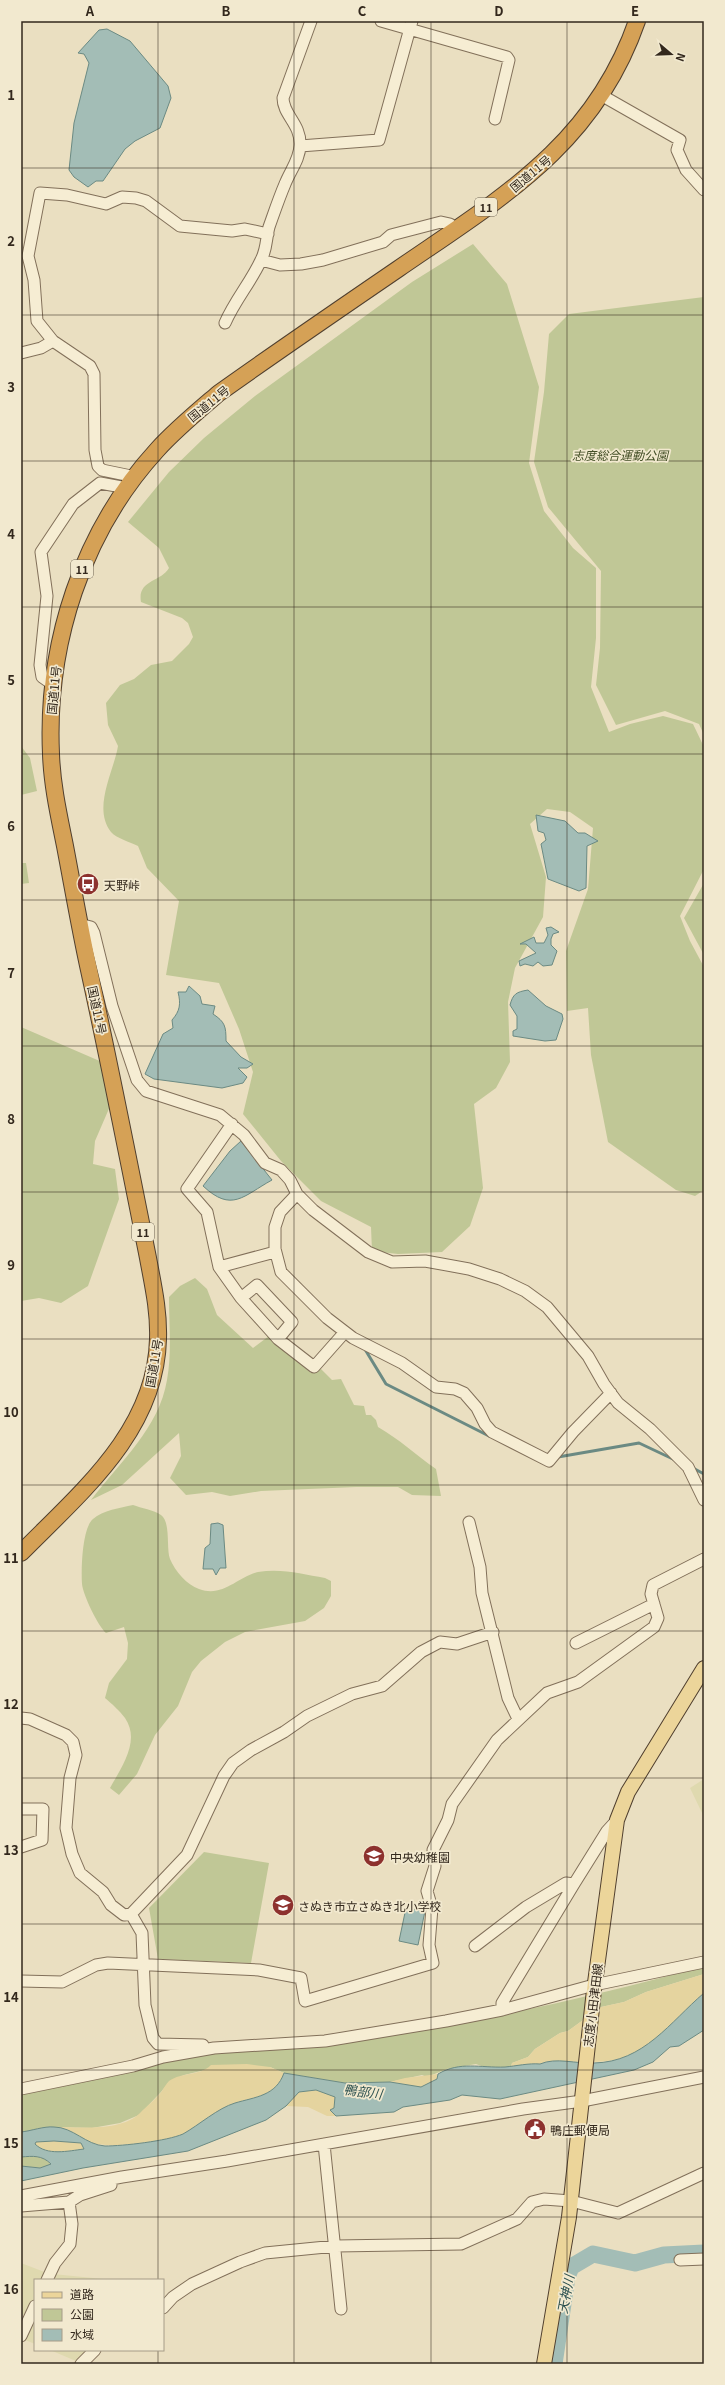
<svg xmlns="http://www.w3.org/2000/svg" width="725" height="2385" viewBox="0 0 725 2385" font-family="Georgia,'Noto Sans JP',serif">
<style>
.farmland{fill:#dfd9af}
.green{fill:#c0c796}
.sand{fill:#e5d49f}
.water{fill:#a3bdb6;stroke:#6b8a83;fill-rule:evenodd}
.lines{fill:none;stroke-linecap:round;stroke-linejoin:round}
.stream{stroke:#6b8a83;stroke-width:3}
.river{stroke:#a3bdb6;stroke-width:17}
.minor-casing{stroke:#82705a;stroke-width:13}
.major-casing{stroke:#503f2e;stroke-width:16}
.highway-casing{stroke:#503f2e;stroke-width:18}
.minor{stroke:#f6edd3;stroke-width:11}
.major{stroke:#ecd59a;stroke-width:14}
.highway{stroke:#d5a156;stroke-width:16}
.grid{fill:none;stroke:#33281d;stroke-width:1;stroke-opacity:0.55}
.labels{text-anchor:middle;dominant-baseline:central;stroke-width:3.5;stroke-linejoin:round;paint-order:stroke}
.shield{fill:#f2e9cf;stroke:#6c6252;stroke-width:1}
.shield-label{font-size:11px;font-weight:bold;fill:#33281d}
.street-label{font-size:12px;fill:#33281d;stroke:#f2e9cf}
.park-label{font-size:12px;font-style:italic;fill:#424e25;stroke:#f2e9cf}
.poi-label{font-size:12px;fill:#33281d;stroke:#f2e9cf;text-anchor:start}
.water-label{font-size:13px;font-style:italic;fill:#2d5150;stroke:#f2e9cf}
.neatline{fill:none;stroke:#33281d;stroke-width:1.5}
.grid-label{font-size:13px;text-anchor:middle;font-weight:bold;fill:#33281d}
</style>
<rect width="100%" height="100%" fill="#eadfc1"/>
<path class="farmland" d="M 704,1779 L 704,1817 L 690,1788 Z
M 21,2263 L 47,2273 L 44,2280 L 35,2280 L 35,2299 L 27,2316 L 21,2314 Z
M 53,2274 L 113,2280 L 50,2280 Z
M 35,2313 L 35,2344 L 23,2339 Z
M 50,2350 L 87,2350 L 76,2361 Z"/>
<path class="green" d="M 473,244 L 507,284 L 539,387 L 529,463 L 544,511 L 573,548 L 596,568 L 596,638 L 591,687 L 609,732 L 630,724 L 663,716 L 693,724 L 704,747 L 704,869 L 680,916 L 690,941 L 704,967 L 704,1190 L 695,1196 L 676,1190 L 608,1142 L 591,1055 L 588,1008 L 567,1011 L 566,951 L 588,889 L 593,828 L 570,812 L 547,809 L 530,824 L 546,877 L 543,917 L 515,968 L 508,1002 L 510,1062 L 496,1088 L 474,1104 L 483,1188 L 470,1226 L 442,1252 L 398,1254 L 372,1251 L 371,1227 L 321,1201 L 281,1161 L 243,1114 L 253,1072 L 239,1029 L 219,983 L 166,975 L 179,901 L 147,868 L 138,846 C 130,842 116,838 111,832 C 92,808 114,771 118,746 L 108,725 L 106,703 L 120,685 L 134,679 L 151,665 L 172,661 L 189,644 L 193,637 L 188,623 L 182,618 L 141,602 C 137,580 161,582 169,568 L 159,548 L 128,522 L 169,472 L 204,438 L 255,396 L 412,282 Z
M 704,297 L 704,735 L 699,724 L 665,711 L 616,725 L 596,685 L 600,648 L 601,571 L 548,507 L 534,462 L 544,392 L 549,334 L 569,314 Z
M 21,746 L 30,758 L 37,791 L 21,795 Z
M 21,863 L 26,863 L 29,883 L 21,884 Z
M 704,883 L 704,955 L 684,918 Z
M 21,1027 L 102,1062 L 111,1104 L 95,1141 L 93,1164 L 115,1169 L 119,1199 L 88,1286 L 61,1303 L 39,1298 L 21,1301 Z
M 195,1278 L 207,1289 L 217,1315 L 253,1348 L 269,1336 L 311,1373 L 321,1369 L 332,1380 L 341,1379 L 354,1405 L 364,1406 L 366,1415 L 371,1415 L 376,1420 L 378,1427 C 399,1439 416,1455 436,1469 L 441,1496 L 412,1495 L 398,1487 L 356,1487 L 261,1491 L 230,1496 L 212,1492 L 186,1495 L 170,1478 L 181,1456 L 179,1433 L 122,1485 L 91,1500 C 120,1462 159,1428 167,1380 C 172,1353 169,1324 169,1297 L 180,1286 Z
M 133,1505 C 141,1508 154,1510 161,1515 C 171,1522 166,1549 170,1559 C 175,1571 187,1585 199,1589 C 223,1598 237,1577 258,1572 C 281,1568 303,1574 325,1578 L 331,1581 L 331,1596 L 324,1608 L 305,1621 L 245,1632 L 225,1642 L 201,1661 L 192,1672 L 178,1706 L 155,1735 L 137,1774 L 119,1795 L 110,1788 C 121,1768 141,1741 125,1718 C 120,1711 112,1704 105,1698 L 109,1683 L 127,1659 L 128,1643 L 124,1627 L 106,1633 C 98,1626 83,1595 82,1584 C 81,1570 82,1528 93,1519 C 103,1510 120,1508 133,1505 Z
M 204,1852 L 269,1863 L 251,1963 L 158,1959 L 149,1908 Z
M 704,1966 L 704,1974 L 646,1992 L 624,2002 L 601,2007 L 568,2031 L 560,2033 L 535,2049 L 528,2057 L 512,2063 L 511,2067 L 487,2068 L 476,2064 L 447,2069 L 427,2077 L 422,2075 L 390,2082 L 345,2083 L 284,2073 L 270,2067 L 205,2070 L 184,2075 L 169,2082 L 161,2092 L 139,2115 L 120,2123 L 92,2128 L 54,2127 L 21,2132 L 21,2092 C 85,2078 148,2061 213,2053 C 251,2048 290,2051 328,2045 C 454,2026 581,2001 704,1966 Z
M 35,2156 L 46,2159 L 51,2165 L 40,2168 L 21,2166 L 21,2157 Z"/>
<path class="sand" d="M 704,1974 L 704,1993 C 685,2009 671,2029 651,2044 C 618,2068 587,2061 550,2061 C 546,2061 542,2064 538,2064 C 529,2064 520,2066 511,2067 L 512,2063 L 528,2057 L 535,2049 L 560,2033 L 568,2031 L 601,2007 L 624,2002 L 646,1992 Z
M 247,2064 L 270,2067 L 284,2073 C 276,2096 255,2097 235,2103 C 218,2108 199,2125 183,2134 C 169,2141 111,2148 96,2144 C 82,2141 70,2131 54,2127 C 79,2127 121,2132 140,2113 C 147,2106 156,2099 162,2091 C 164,2088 166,2084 169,2081 C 182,2072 200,2076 211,2065 Z
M 438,2074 L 437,2079 L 421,2087 L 390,2082 L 405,2078 Z
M 316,2090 L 336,2097 L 334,2108 L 330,2110 L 336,2116 L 327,2116 L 308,2107 L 286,2106 L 299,2092 Z
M 54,2141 L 81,2143 L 84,2149 C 68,2150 48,2157 35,2144 L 36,2142 Z"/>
<path class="water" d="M 107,29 L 130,41 L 168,86 L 171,98 L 160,128 L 135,141 L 125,149 L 103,181 L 96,181 L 88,187 L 74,177 L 69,170 L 74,123 L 89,63 L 84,54 L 78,53 L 99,30 Z
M 536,815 L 565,821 L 578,833 L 585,833 L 598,841 L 587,846 L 586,888 L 579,891 L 548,879 L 541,844 L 546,840 L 544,833 L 538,831 Z
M 551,927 L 559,932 L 553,934 L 551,939 L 551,945 L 557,951 L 552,965 L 543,966 L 538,962 L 533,966 L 525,964 L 520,966 L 519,961 L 536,953 L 526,944 L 520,944 L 534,937 L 536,943 L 544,943 L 548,935 L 546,928 Z
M 189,986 L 200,996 L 202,1004 L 215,1006 L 213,1014 C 225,1022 226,1026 226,1041 L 241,1057 L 253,1064 L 247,1068 L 238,1068 L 247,1077 L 243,1083 L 222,1088 L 154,1079 L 145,1074 L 163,1034 L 173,1028 L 172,1020 C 180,1011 181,1004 178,992 L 186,992 Z
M 528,990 L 546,1006 L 562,1014 L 563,1019 L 556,1040 L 545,1041 L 513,1036 L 513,1031 L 517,1029 L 517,1016 L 510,1005 C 513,994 516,992 528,990 Z
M 241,1141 L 272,1180 C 243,1196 232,1213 203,1186 L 230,1151 Z
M 218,1523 L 223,1525 L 226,1568 L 220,1568 L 216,1575 L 213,1569 L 203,1569 L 205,1548 L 210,1544 L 211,1524 Z
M 406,1908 L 425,1911 L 418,1945 L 399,1941 Z
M 704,1993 L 704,2030 L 679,2046 L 670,2047 L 653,2062 L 634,2070 L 500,2099 L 462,2095 L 450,2100 L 403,2107 L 394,2112 L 336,2116 L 330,2110 L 334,2108 L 335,2097 L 316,2090 L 299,2092 L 286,2106 L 266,2120 L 188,2151 L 83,2168 L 21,2181 L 21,2166 L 40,2168 L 51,2164 C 42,2155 33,2156 21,2157 L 21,2132 C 31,2131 44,2126 54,2127 C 73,2127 86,2145 105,2146 C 123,2146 167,2141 183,2134 C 199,2125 218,2108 235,2103 C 255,2097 276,2096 284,2073 L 345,2083 L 390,2082 L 421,2087 L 437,2079 L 438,2074 C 460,2061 480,2068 505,2067 C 516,2066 529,2063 540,2064 C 556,2057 576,2064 594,2063 C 644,2062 670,2022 704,1993 ZM 54,2141 L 81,2143 L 84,2149 C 68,2151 47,2156 35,2144 L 36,2142 Z"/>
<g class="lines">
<path class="stream" d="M 366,1351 L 386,1384 L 489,1436
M 558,1457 L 639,1443 L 675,1460
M 693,1468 L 704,1474"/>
<path class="river" d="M 554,2364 L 567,2277 L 571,2267 L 593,2254 L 635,2263 L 664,2255 L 704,2253"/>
<g class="minor-casing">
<path id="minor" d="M 381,21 L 507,57 L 509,60 L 495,119
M 601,95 L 680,140 L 677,150 L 686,170 L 704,190
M 300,146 L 379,140 L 412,21
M 261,260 L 280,265 L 301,264 L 323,260 L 383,242 L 391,235 L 441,222 L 450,224 L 455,230
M 225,323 C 235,300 251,282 261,260 C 267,249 266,238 269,227 C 274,213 279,198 285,184 C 290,171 300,159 300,145 C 301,124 283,115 283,98 L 311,21
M 21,353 L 41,348 L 53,341
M 136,477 L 102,470 L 98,466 L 95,450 L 94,374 L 90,366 L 53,341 L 37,321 L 34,280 L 28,256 L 40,193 L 67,195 L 106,204 L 122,197 L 136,198 L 146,201 L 180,226 L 232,231 L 245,229 L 268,234
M 52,684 L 42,677 L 40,665 L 47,596 L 41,552 L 73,504 L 100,483 L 127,488
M 79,924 L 91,927 L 94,933 L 112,1006 L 137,1080 L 146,1091 L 220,1115 L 244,1135 L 265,1163 L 281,1170 L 290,1180 L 297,1194 L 313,1210 L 368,1252 L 392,1262 L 425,1261 L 469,1269 L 500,1279 L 525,1291 L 547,1307 L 588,1356 L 604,1384 L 618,1403 L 650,1429 L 688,1467 L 704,1500
M 232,1124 L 187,1189 L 207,1212 L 219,1267 L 241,1298 L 278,1339 L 314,1367 L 345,1332
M 297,1194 L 280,1212 L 275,1227 L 275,1249 L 281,1272 L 327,1318 L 353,1338 L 402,1363 L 436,1387 L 455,1389 L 464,1393 L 477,1408 L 485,1424 L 492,1432 L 549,1461 L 573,1432 L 611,1393
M 219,1267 L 275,1252
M 241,1298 L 257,1285 L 292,1322 L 278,1339
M 469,1522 L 480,1567 L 482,1593 L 508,1698 L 518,1719
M 576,1643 L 654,1604
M 21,1718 L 30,1719 L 66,1735 L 73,1742 L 76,1755 L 70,1778 L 66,1828 L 72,1854 L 80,1873 L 103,1892 L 111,1905 L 124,1915 L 131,1914 L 187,1855 L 224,1776 L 233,1763 L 251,1750 L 284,1732 L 307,1716 L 352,1694 L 382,1686 L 421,1652 L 440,1642 L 457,1644 L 493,1632
M 21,1809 L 43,1809 L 42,1840 L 21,1847
M 131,1914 L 142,1933 L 145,2005 L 153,2038 L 158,2044 L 203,2045
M 475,1946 L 526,1907 L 566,1883 L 574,1884
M 21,1981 L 62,1982 L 96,1965 L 108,1963 L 259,1970 L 301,1978 L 305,2001 L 433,1963 L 429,1945 L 432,1908 L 427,1891 L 435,1866 L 433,1850 L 448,1820 L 452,1804 L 497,1740 L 547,1693 L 578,1682 L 654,1627 L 658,1618 L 651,1594 L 653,1585 L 704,1559
M 502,2010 L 502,2003 L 574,1884 L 607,1831 L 617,1820
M 21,2089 L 133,2066 L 163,2057 L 214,2048 L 325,2041 L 446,2021 L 502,2010 L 594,1985 L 704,1962
M 324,2144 L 341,2309
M 21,2196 L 122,2177 L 227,2161 L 523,2109 L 582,2101 L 704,2077
M 21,2206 L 69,2202 L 80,2195 L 111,2185
M 680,2260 L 704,2259
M 47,2280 L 55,2263 L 70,2244 L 72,2224 L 69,2202
M 163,2308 L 173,2297 L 192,2284 L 240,2262 L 265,2253 L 336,2246 L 461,2244 L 517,2219 L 532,2202 L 544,2199 L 571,2201 L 618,2213 L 704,2173
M 21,2336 L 35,2306
M 81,2364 L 95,2350"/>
</g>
<g class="major-casing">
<path id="major" d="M 544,2364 L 569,2217 L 594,1990 L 617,1820 L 628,1792 L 704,1668"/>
</g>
<g class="highway-casing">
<path id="highway" d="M 21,1553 C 80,1493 156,1431 158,1339 C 159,1311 153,1285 148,1258 C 129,1162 110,1066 89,970 C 80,929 73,888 65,846 C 59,816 52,785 51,754 C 46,644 82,532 157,450 C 176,429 198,411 219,393 C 278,351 338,310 398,269 C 501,198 594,145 637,21"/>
</g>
<use href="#minor" class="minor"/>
<use href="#major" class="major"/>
<use href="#highway" class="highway"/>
</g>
<path class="grid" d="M 158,21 L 158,2280M 294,21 L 294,2364M 431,21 L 431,2364M 567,21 L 567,2364M 21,168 L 704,168M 21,315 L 704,315M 21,461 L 704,461M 21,607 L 704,607M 21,754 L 704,754M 21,900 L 704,900M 21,1046 L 704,1046M 21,1192 L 704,1192M 21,1339 L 704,1339M 21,1485 L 704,1485M 21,1631 L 704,1631M 21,1778 L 704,1778M 21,1924 L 704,1924M 21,2070 L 704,2070M 21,2217 L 704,2217M 158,2350 L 158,2364"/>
<defs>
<g id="bus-disc" transform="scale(1.15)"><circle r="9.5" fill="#8d312e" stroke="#f2e9cf"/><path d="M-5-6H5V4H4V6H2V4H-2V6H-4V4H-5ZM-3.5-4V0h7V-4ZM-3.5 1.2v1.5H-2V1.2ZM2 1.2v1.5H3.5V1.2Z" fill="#fff"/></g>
<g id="school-disc" transform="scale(1.15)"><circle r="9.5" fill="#8d312e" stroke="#f2e9cf"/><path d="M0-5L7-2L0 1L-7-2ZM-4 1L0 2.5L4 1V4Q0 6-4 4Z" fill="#fff"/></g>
<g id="civic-disc" transform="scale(1.15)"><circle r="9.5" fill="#8d312e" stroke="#f2e9cf"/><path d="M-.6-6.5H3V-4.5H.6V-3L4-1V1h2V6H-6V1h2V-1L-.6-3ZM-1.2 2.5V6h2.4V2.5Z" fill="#fff"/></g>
</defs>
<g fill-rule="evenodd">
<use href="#bus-disc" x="88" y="884"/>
<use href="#school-disc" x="374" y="1856"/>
<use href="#school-disc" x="283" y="1905"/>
<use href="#civic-disc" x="535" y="2129"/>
</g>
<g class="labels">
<g class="shield">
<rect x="475" y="198" width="22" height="18" rx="3"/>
<rect x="71" y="560" width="22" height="18" rx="3"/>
<rect x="132" y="1223" width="22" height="18" rx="3"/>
</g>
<g class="shield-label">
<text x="486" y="207">11</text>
<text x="82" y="569">11</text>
<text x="143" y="1232">11</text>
</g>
<g class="street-label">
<text transform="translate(530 173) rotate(-40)">国道11号</text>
<text transform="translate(208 403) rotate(-39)">国道11号</text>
<text transform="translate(53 690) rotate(-84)">国道11号</text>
<text transform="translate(98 1010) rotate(78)">国道11号</text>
<text transform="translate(153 1363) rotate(-80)">国道11号</text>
<text transform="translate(592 2005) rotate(-83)">志度小田津田線</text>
</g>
<g class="park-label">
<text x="620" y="454">志度総合運動公園</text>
</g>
<g class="poi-label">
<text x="104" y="884">天野峠</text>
<text x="390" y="1856">中央幼稚園</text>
<text x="298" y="1905">さぬき市立さぬき北小学校</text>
<text x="550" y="2129">鴨庄郵便局</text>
</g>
<g class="water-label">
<text transform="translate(363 2091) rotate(7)">鴨部川</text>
<text transform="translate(565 2294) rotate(-79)">天神川</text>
</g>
</g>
<rect width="725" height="2385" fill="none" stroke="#f2e9cf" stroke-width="44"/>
<rect x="34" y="2279" width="130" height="72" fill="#f2e9cf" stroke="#a69c88"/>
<rect x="42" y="2292" width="20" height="6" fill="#ecd59a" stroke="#a69c88"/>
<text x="70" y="2299" font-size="12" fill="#33281d">道路</text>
<rect x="42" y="2309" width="20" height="12" fill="#c0c796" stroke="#a69c88"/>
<text x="70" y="2319" font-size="12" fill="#33281d">公園</text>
<rect x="42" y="2329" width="20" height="12" fill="#a3bdb6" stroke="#a69c88"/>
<text x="70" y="2339" font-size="12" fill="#33281d">水域</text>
<g transform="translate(671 54) rotate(109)" stroke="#f2e9cf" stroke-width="3" paint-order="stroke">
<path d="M0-3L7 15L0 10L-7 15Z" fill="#33281d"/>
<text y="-6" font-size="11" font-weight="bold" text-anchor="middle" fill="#33281d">N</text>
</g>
<rect x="22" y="22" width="681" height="2341" class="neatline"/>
<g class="grid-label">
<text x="90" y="16">A</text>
<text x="226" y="16">B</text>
<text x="362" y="16">C</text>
<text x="499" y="16">D</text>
<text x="635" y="16">E</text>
<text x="11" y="100">1</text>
<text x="11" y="246">2</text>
<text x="11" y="392">3</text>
<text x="11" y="539">4</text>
<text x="11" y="685">5</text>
<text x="11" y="831">6</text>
<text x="11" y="978">7</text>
<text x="11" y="1124">8</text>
<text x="11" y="1270">9</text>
<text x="11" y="1417">10</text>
<text x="11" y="1563">11</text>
<text x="11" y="1709">12</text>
<text x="11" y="1855">13</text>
<text x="11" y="2002">14</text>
<text x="11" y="2148">15</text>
<text x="11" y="2294">16</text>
</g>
</svg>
